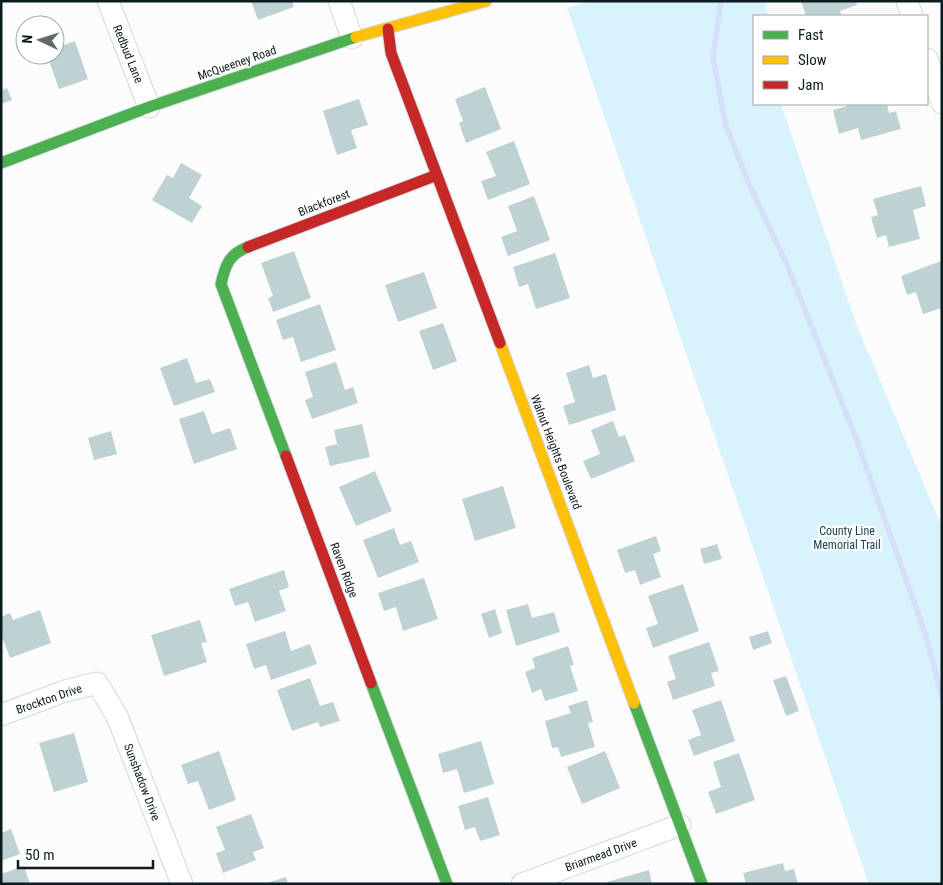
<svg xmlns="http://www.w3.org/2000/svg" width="943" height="885" viewBox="0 0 943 885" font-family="'Roboto Condensed',sans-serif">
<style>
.green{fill:#d8f3fd}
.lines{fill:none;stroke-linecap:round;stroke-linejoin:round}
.stream{stroke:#d5dffa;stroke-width:5.5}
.building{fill:#bfd2d3}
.street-casing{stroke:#d1d9dc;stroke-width:23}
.fast-casing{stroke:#d1d9dc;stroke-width:13}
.slow-casing{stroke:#d1d9dc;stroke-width:13}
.jam-casing{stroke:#d1d9dc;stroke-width:13}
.street{stroke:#fff;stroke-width:21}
.fast{stroke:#4caf50;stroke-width:11}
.slow{stroke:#ffc107;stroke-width:11}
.jam{stroke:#c62828;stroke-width:11}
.labels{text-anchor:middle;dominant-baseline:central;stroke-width:4.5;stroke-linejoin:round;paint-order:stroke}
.street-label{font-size:12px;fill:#0b1b20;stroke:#fff}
.park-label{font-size:12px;fill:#153d4a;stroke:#fff}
</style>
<rect width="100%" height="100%" fill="#fcfcfc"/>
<path class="green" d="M 590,1 L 765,1 L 768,16 L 754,16 L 754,104 L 781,104 L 857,326 L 942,527 L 942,884 L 869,884 L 567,8 Z"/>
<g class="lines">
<path class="stream" d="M 721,1 L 713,57 L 725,123 L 749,184 L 787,265 L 856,438 L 926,636 L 942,697"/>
</g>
<path class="building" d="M 251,1 L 292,1 L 294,7 L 258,20 Z
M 801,1 L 856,1 L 857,5 L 840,11 L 842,16 L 806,16 Z
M 75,41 L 88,79 L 59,89 L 47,55 L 55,55 L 55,48 Z
M 485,87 L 501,129 L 466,143 L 459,123 L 463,121 L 455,99 Z
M 7,88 L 12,100 L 1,104 L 1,91 Z
M 359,99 L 368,125 L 351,130 L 357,148 L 337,155 L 323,111 Z
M 847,104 L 887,104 L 889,113 L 896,111 L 901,129 L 861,140 L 858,128 L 839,134 L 833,110 L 847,106 Z
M 514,141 L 530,184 L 488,200 L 481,181 L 496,176 L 486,152 Z
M 181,163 L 202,175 L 189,198 L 202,206 L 192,223 L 152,200 L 167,175 L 173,178 Z
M 921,186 L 926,206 L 913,210 L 920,239 L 889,247 L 886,235 L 877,238 L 871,217 L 878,215 L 873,199 Z
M 534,196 L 550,240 L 508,256 L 501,237 L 517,231 L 508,206 Z
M 294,251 L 311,298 L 273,312 L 268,298 L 273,296 L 261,263 Z
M 555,253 L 570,298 L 536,309 L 528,284 L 519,287 L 513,267 Z
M 941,261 L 942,308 L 923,314 L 916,292 L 907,295 L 901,276 Z
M 424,272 L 437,308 L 398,322 L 385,285 Z
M 320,304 L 336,350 L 301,362 L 293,337 L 283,340 L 276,320 Z
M 443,323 L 457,361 L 433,370 L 419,331 Z
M 187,358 L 196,383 L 210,379 L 215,392 L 174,406 L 160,368 Z
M 336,362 L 345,390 L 353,387 L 358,403 L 312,419 L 305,400 L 313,397 L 305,372 Z
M 589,365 L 593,378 L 606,374 L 616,410 L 569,425 L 563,406 L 575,402 L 566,373 Z
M 204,411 L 212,434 L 230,428 L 237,449 L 194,464 L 179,419 Z
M 613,421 L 619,437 L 625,435 L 635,461 L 591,479 L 583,461 L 600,454 L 591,430 Z
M 362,424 L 370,457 L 330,466 L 325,447 L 337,444 L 334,430 Z
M 111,431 L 117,454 L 94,460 L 88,438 Z
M 375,471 L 392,511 L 356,526 L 339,487 Z
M 503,486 L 516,528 L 475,541 L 462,499 Z
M 394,528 L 400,545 L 411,541 L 419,562 L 378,578 L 363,540 Z
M 656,536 L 661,551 L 653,554 L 661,577 L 640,585 L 635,570 L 625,573 L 617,550 Z
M 717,544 L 722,559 L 704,564 L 700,549 Z
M 284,570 L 289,587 L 279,591 L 286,611 L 255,622 L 248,602 L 235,606 L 229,589 Z
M 424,578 L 438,619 L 403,631 L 396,607 L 384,611 L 378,593 Z
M 683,584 L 699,631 L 653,648 L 646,628 L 658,624 L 648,596 Z
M 528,604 L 532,618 L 554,612 L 560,632 L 516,646 L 506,610 Z
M 495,609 L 502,633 L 489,638 L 481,614 Z
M 40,610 L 51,643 L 10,658 L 1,634 L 1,617 L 10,613 L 13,620 Z
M 200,620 L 207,642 L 201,643 L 207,662 L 164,676 L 151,635 Z
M 285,631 L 291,651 L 310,644 L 317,664 L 271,680 L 266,665 L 254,669 L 246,644 Z
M 768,631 L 772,643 L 753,650 L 749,637 Z
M 709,642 L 719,671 L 711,673 L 715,686 L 673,700 L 667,682 L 676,679 L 668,656 Z
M 568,646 L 574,665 L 570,666 L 578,691 L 545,701 L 541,689 L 532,693 L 525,672 L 535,668 L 532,658 Z
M 786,676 L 799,711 L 786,716 L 773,680 Z
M 310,678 L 320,706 L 333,702 L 340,721 L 320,727 L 318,722 L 292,731 L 277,690 Z
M 587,700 L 593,722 L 588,723 L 595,747 L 561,757 L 558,747 L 552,748 L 545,721 L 571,713 L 568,706 Z
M 721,700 L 735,741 L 694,756 L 688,740 L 701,735 L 692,710 Z
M 74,733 L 88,782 L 54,792 L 39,743 Z
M 481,741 L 494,784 L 464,793 L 457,769 L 443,773 L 438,754 Z
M 219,751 L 236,800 L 209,810 L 198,781 L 188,784 L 181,765 Z
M 605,751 L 620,788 L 582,804 L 567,767 Z
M 739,753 L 755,800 L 716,814 L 708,792 L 721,787 L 713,762 Z
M 488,797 L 500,835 L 480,841 L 475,827 L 465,830 L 458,806 Z
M 251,814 L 264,848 L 253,852 L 256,860 L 223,873 L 216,853 L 225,850 L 216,827 Z
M 11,829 L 20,854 L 1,861 L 1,833 Z
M 783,863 L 785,871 L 794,869 L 798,884 L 746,884 L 743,873 Z
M 24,866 L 30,884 L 1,884 L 1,874 Z
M 649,870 L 652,884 L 608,884 L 607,882 Z
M 286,877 L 288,884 L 267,884 L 267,883 Z"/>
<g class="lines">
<g class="street-casing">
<path id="street" d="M 108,1 L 149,107
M 339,1 L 352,38
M 907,1 L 912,16
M 927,59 L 942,103
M 1,715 L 65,691 L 97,683 L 117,716 L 182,884
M 522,884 L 680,825"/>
</g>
<g class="fast-casing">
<path id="fast" d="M 1,163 L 149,107 L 356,37
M 248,247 C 229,254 225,266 221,284 L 286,456
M 371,683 L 447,884
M 634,703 L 702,884"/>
</g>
<g class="slow-casing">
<path id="slow" d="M 356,37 L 486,1
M 500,343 L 634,703"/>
</g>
<g class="jam-casing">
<path id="jam" d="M 388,29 L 391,53 L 500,343
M 248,247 L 437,175
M 286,456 L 371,683"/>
</g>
<use href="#street" class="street"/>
<use href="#fast" class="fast"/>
<use href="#slow" class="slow"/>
<use href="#jam" class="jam"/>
</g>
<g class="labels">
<g class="street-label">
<text transform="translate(128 54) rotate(68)">Redbud Lane</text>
<text transform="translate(237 63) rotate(-19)">McQueeney Road</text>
<text transform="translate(324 203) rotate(-21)">Blackforest</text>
<text transform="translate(556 452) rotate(69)">Walnut Heights Boulevard</text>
<text transform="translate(344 570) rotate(69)">Raven Ridge</text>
<text transform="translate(49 699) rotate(-19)">Brockton Drive</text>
<text transform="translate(142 782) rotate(69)">Sunshadow Drive</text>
<text transform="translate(601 855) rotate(-20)">Briarmead Drive</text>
</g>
<g class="park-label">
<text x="847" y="531">County Line<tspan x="847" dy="14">Memorial Trail</tspan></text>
</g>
</g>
<rect width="943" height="885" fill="none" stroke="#0b1b20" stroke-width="5"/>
<rect x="753" y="15" width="175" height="90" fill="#ffffff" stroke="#9da4a6"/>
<rect x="763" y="31" width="25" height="8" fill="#4caf50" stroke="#9da4a6"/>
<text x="798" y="40" font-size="15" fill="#0b1b20">Fast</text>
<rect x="763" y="56" width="25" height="8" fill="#ffc107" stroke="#9da4a6"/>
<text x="798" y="65" font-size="15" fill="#0b1b20">Slow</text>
<rect x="763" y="81" width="25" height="8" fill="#c62828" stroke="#9da4a6"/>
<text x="798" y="90" font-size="15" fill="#0b1b20">Jam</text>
<g transform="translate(40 40) rotate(274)"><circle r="24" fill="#ffffff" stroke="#9da4a6"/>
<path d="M0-4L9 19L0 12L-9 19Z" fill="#5f6a6d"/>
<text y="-8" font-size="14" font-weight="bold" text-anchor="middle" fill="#0b1b20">N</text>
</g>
<path d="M18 860v8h135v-8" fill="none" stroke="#0b1b20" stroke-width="2.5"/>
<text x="25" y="860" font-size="15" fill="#0b1b20" stroke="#ffffff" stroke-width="4" paint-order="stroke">50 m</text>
</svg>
